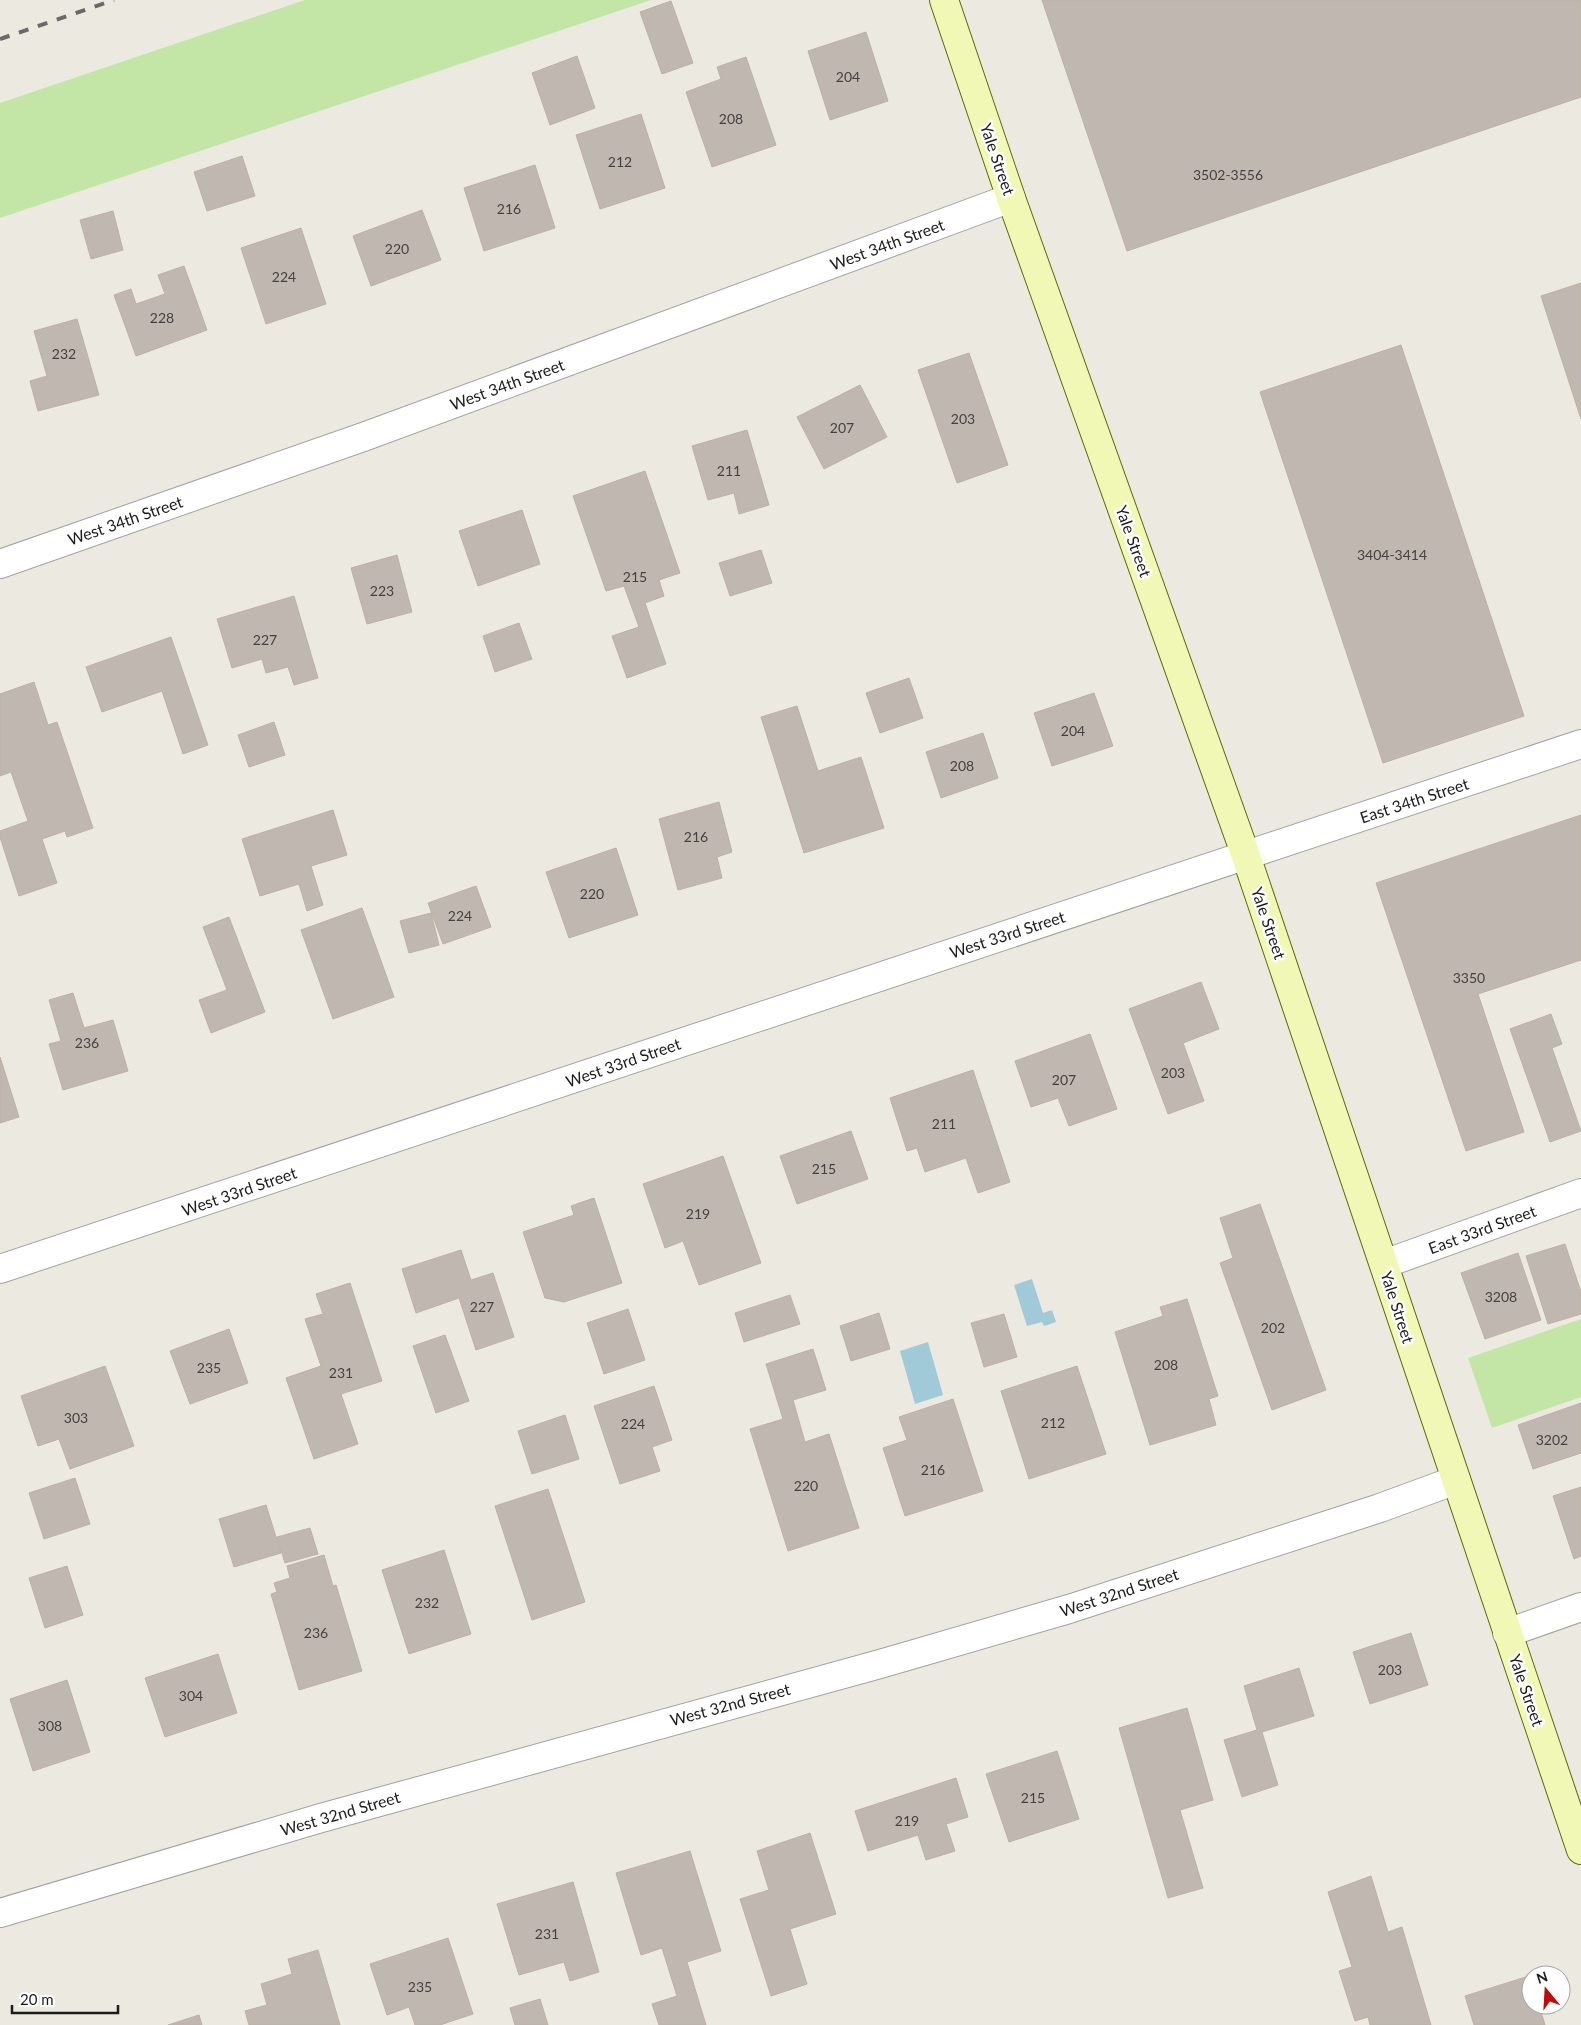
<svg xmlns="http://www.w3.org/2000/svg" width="1581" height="2025" viewBox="0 0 1581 2025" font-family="Lato,sans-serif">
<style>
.grass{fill:#c3e6a7}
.water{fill:#a1cad9}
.building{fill:#c0b8b0;stroke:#bdb0a3}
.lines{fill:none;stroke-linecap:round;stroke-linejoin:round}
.minor-casing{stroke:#a2a2a2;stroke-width:30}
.secondary-casing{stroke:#5d6c08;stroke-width:30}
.minor{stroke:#fff;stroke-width:28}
.secondary{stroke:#f1f7b4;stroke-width:28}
.rail{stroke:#696969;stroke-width:4;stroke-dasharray:10 10;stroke-linecap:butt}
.labels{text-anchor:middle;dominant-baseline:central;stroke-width:5;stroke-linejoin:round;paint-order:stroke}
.number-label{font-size:14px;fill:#444240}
.street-label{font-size:16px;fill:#1b1b1b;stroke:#fff}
</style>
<rect width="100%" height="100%" fill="#ece9e0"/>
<path class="grass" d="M 305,0 L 651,0 L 0,218 L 0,103 Z
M 1581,1319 L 1581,1397 L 1492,1428 L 1468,1358 Z"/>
<path class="water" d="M 1032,1279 L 1043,1313 L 1052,1310 L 1056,1322 L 1044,1326 L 1042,1322 L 1027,1326 L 1014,1285 Z
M 928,1342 L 943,1395 L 915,1404 L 900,1351 Z"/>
<path class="building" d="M 1042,0 L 1581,0 L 1581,97 L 1127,251 Z
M 671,1 L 693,63 L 662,74 L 640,12 Z
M 866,32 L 888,101 L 830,120 L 808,51 Z
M 577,56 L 595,108 L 550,125 L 532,73 Z
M 746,57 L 776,145 L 712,167 L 686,92 L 721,79 L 717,67 Z
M 641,114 L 665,188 L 600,209 L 576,135 Z
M 242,156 L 255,196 L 207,211 L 194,172 Z
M 535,165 L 555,228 L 484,251 L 464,188 Z
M 422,210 L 441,260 L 371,286 L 353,236 Z
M 113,211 L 123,250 L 91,259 L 80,220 Z
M 301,228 L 326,304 L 266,324 L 241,248 Z
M 184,266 L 207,330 L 136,356 L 114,295 L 131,289 L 136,304 L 165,294 L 158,275 Z
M 1581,283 L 1581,419 L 1541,296 Z
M 77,319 L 99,395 L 38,411 L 30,381 L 47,376 L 34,331 Z
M 1401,345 L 1524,716 L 1383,763 L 1260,392 Z
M 969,353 L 1008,465 L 957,483 L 918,370 Z
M 860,385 L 887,437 L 824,469 L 797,417 Z
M 747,430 L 769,505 L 739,514 L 734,493 L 708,500 L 692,446 Z
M 645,471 L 680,573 L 659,580 L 664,596 L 645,603 L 666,664 L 627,678 L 612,636 L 639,627 L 624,586 L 606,591 L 573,496 Z
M 522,510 L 540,564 L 478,586 L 459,531 Z
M 761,550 L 772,583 L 730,596 L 719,563 Z
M 397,555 L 412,612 L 367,624 L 351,568 Z
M 294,596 L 318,678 L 294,685 L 288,667 L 266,673 L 262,659 L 232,668 L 217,619 Z
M 519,623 L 532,659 L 495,672 L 483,636 Z
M 171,637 L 208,745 L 183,754 L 162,691 L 102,712 L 86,667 Z
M 909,678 L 923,718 L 880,733 L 866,693 Z
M 34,682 L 48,725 L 57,722 L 93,828 L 67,837 L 65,831 L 42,839 L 57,883 L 19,896 L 0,837 L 0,831 L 28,821 L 11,772 L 0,776 L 0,694 Z
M 1094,693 L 1113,746 L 1052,766 L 1034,713 Z
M 797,706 L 818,771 L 861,757 L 884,828 L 804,853 L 761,717 Z
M 274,722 L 285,755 L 249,767 L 238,735 Z
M 983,733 L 998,778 L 941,798 L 926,752 Z
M 719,802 L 732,852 L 717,857 L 722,878 L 678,890 L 659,819 Z
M 333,810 L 347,855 L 311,866 L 323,905 L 307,911 L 299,884 L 260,896 L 242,839 Z
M 1581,815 L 1581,960 L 1478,994 L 1524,1132 L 1466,1151 L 1376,883 Z
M 616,848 L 638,915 L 569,938 L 546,872 Z
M 476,886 L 491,927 L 443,944 L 428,903 Z
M 362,908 L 394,997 L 333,1019 L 301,930 Z
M 431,913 L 439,945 L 409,953 L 400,921 Z
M 229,917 L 265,1012 L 211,1033 L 199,1000 L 227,990 L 203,927 Z
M 1201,982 L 1219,1029 L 1183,1043 L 1204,1101 L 1168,1114 L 1129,1009 Z
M 73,993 L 84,1028 L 113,1020 L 128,1071 L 63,1090 L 49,1044 L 61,1041 L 49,1000 Z
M 1551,1014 L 1562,1044 L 1552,1048 L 1581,1131 L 1550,1142 L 1510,1029 Z
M 1090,1034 L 1117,1109 L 1069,1126 L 1058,1098 L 1031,1107 L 1015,1061 Z
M 0,1057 L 19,1117 L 0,1123 Z
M 973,1070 L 1010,1182 L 978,1193 L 966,1158 L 925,1172 L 917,1148 L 907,1151 L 890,1098 Z
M 851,1131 L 868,1179 L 797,1204 L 780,1156 Z
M 723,1156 L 761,1263 L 699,1285 L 683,1241 L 665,1248 L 643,1184 Z
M 594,1198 L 622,1283 L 564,1302 L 545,1298 L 523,1232 L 574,1215 L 571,1206 Z
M 1260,1204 L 1326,1390 L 1272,1410 L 1220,1263 L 1233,1258 L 1220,1218 Z
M 1565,1244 L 1581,1292 L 1581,1314 L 1548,1324 L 1526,1256 Z
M 461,1250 L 471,1280 L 493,1273 L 514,1337 L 476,1350 L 459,1298 L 416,1313 L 402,1269 Z
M 1518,1253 L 1541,1320 L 1485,1339 L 1461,1273 Z
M 350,1283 L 382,1381 L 341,1394 L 358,1444 L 314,1459 L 286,1378 L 321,1366 L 305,1319 L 323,1314 L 316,1294 Z
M 790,1295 L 800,1324 L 744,1342 L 735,1313 Z
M 1187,1299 L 1218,1396 L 1209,1399 L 1216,1425 L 1150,1445 L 1115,1332 L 1163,1316 L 1160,1307 Z
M 628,1309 L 645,1360 L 604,1374 L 587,1323 Z
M 879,1313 L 890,1349 L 851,1361 L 840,1326 Z
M 1004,1314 L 1017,1357 L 984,1367 L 971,1323 Z
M 229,1329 L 248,1383 L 190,1404 L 170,1351 Z
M 445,1335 L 469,1401 L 436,1413 L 413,1346 Z
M 813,1349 L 826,1390 L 793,1400 L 805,1442 L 829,1434 L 859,1528 L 788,1551 L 750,1429 L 783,1419 L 766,1364 Z
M 105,1366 L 134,1446 L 70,1469 L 59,1439 L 38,1446 L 21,1396 Z
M 1077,1366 L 1106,1454 L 1029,1479 L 1001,1391 Z
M 654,1386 L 672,1440 L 652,1447 L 660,1471 L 620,1484 L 594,1406 Z
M 953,1399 L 983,1491 L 905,1516 L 883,1448 L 907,1440 L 899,1417 Z
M 1581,1403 L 1581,1453 L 1533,1469 L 1518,1425 Z
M 565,1415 L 579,1459 L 532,1474 L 518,1431 Z
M 75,1478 L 90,1524 L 44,1539 L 29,1493 Z
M 1581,1487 L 1581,1556 L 1574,1559 L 1553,1496 Z
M 548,1489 L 585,1602 L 532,1620 L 495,1506 Z
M 266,1505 L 281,1553 L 234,1567 L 219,1519 Z
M 310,1528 L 318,1554 L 285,1563 L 277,1537 Z
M 444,1550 L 471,1634 L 409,1654 L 382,1570 Z
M 324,1555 L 333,1586 L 336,1585 L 362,1671 L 299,1690 L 271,1594 L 277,1592 L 274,1583 L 290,1578 L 287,1566 Z
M 67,1566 L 83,1615 L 45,1628 L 29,1578 Z
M 1411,1633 L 1428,1685 L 1370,1704 L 1353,1652 Z
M 218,1654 L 237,1713 L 165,1737 L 145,1678 Z
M 1299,1668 L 1314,1716 L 1262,1732 L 1278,1785 L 1242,1797 L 1224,1740 L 1257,1730 L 1244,1686 Z
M 67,1680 L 90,1752 L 33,1771 L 10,1699 Z
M 1187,1708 L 1213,1800 L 1180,1810 L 1203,1888 L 1168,1898 L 1119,1728 Z
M 1057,1751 L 1079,1819 L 1009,1842 L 986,1774 Z
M 956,1778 L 968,1817 L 946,1824 L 955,1851 L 926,1860 L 918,1835 L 868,1851 L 855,1811 Z
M 810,1833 L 836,1914 L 790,1929 L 807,1984 L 771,1996 L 740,1899 L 769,1890 L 757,1851 Z
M 690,1851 L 721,1951 L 687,1962 L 706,2025 L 659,2025 L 652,2004 L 677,1996 L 662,1948 L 641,1955 L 616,1873 Z
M 1371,1876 L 1388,1932 L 1402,1927 L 1431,2025 L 1370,2025 L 1368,2017 L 1355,2021 L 1339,1971 L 1352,1967 L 1328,1892 Z
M 573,1882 L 599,1972 L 570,1981 L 564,1962 L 519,1975 L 497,1904 Z
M 448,1938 L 473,2014 L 440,2025 L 415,2025 L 409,2007 L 387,2015 L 370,1964 Z
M 318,1950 L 340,2025 L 249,2025 L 245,2011 L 267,2005 L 261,1984 L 292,1974 L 288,1959 Z
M 1529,1976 L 1531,1982 L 1531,2005 L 1539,2005 L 1545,2025 L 1474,2025 L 1465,1996 Z
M 540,1999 L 548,2025 L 515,2025 L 510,2008 Z
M 199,2015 L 202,2025 L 168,2025 Z"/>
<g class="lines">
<g class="minor-casing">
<path id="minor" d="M 0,564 L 366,436 L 1011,198
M 1384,1264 L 1581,1193
M 0,1269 L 1581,744
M 1507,1633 L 1581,1607
M 0,1913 L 321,1818 L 880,1664 L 1069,1609 L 1380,1508 L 1456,1480"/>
</g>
<g class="secondary-casing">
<path id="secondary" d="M 944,0 L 1011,198 L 1246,856 L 1581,1850"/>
</g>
<use href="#minor" class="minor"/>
<use href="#secondary" class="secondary"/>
<path class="rail" d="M 0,39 L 114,0"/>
</g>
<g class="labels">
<g class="number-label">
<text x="848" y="76">204</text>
<text x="731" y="118">208</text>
<text x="620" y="161">212</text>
<text x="1228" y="174">3502-3556</text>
<text x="509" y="208">216</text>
<text x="397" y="248">220</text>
<text x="284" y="276">224</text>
<text x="162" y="317">228</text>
<text x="64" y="353">232</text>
<text x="963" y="418">203</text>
<text x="842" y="427">207</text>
<text x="729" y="470">211</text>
<text x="1392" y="554">3404-3414</text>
<text x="635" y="576">215</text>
<text x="382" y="590">223</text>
<text x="265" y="639">227</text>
<text x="1073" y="730">204</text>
<text x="962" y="765">208</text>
<text x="696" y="836">216</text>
<text x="592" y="893">220</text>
<text x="460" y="915">224</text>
<text x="1469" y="977">3350</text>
<text x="87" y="1042">236</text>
<text x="1173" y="1072">203</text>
<text x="1064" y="1079">207</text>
<text x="944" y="1123">211</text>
<text x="824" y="1168">215</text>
<text x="698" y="1213">219</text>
<text x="1501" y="1296">3208</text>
<text x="482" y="1306">227</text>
<text x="1273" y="1327">202</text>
<text x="1166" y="1364">208</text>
<text x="209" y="1367">235</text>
<text x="341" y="1372">231</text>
<text x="76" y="1417">303</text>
<text x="1053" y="1422">212</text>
<text x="633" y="1423">224</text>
<text x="1552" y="1439">3202</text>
<text x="933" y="1469">216</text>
<text x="806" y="1485">220</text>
<text x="427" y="1602">232</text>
<text x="316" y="1632">236</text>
<text x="1390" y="1669">203</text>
<text x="191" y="1695">304</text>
<text x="50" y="1725">308</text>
<text x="1033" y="1797">215</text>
<text x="907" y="1820">219</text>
<text x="547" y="1933">231</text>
<text x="420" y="1986">235</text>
</g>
<g class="street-label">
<text transform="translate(998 159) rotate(71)">Yale Street</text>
<text transform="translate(887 244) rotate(-20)">West 34th Street</text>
<text transform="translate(507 384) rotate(-20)">West 34th Street</text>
<text transform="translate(125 520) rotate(-19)">West 34th Street</text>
<text transform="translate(1134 541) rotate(70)">Yale Street</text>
<text transform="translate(1414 800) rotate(-18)">East 34th Street</text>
<text transform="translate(1269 923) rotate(71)">Yale Street</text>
<text transform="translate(1007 934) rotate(-18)">West 33rd Street</text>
<text transform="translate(623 1062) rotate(-19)">West 33rd Street</text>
<text transform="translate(239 1191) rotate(-19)">West 33rd Street</text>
<text transform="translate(1482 1229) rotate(-20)">East 33rd Street</text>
<text transform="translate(1398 1307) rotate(72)">Yale Street</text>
<text transform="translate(1119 1592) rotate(-18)">West 32nd Street</text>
<text transform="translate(1527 1690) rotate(71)">Yale Street</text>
<text transform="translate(730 1704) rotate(-15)">West 32nd Street</text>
<text transform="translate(340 1813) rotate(-16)">West 32nd Street</text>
</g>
</g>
<g transform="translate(1546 1990) rotate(342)"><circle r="24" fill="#ffffff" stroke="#a4a4a4"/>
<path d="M0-4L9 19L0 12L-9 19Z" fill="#bf0d06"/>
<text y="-8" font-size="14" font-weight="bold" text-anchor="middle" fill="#1b1b1b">N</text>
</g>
<path d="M12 2005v8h106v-8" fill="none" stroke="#1b1b1b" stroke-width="2.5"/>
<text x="20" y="2005" font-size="15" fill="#1b1b1b" stroke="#ffffff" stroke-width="4" paint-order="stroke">20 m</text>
</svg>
